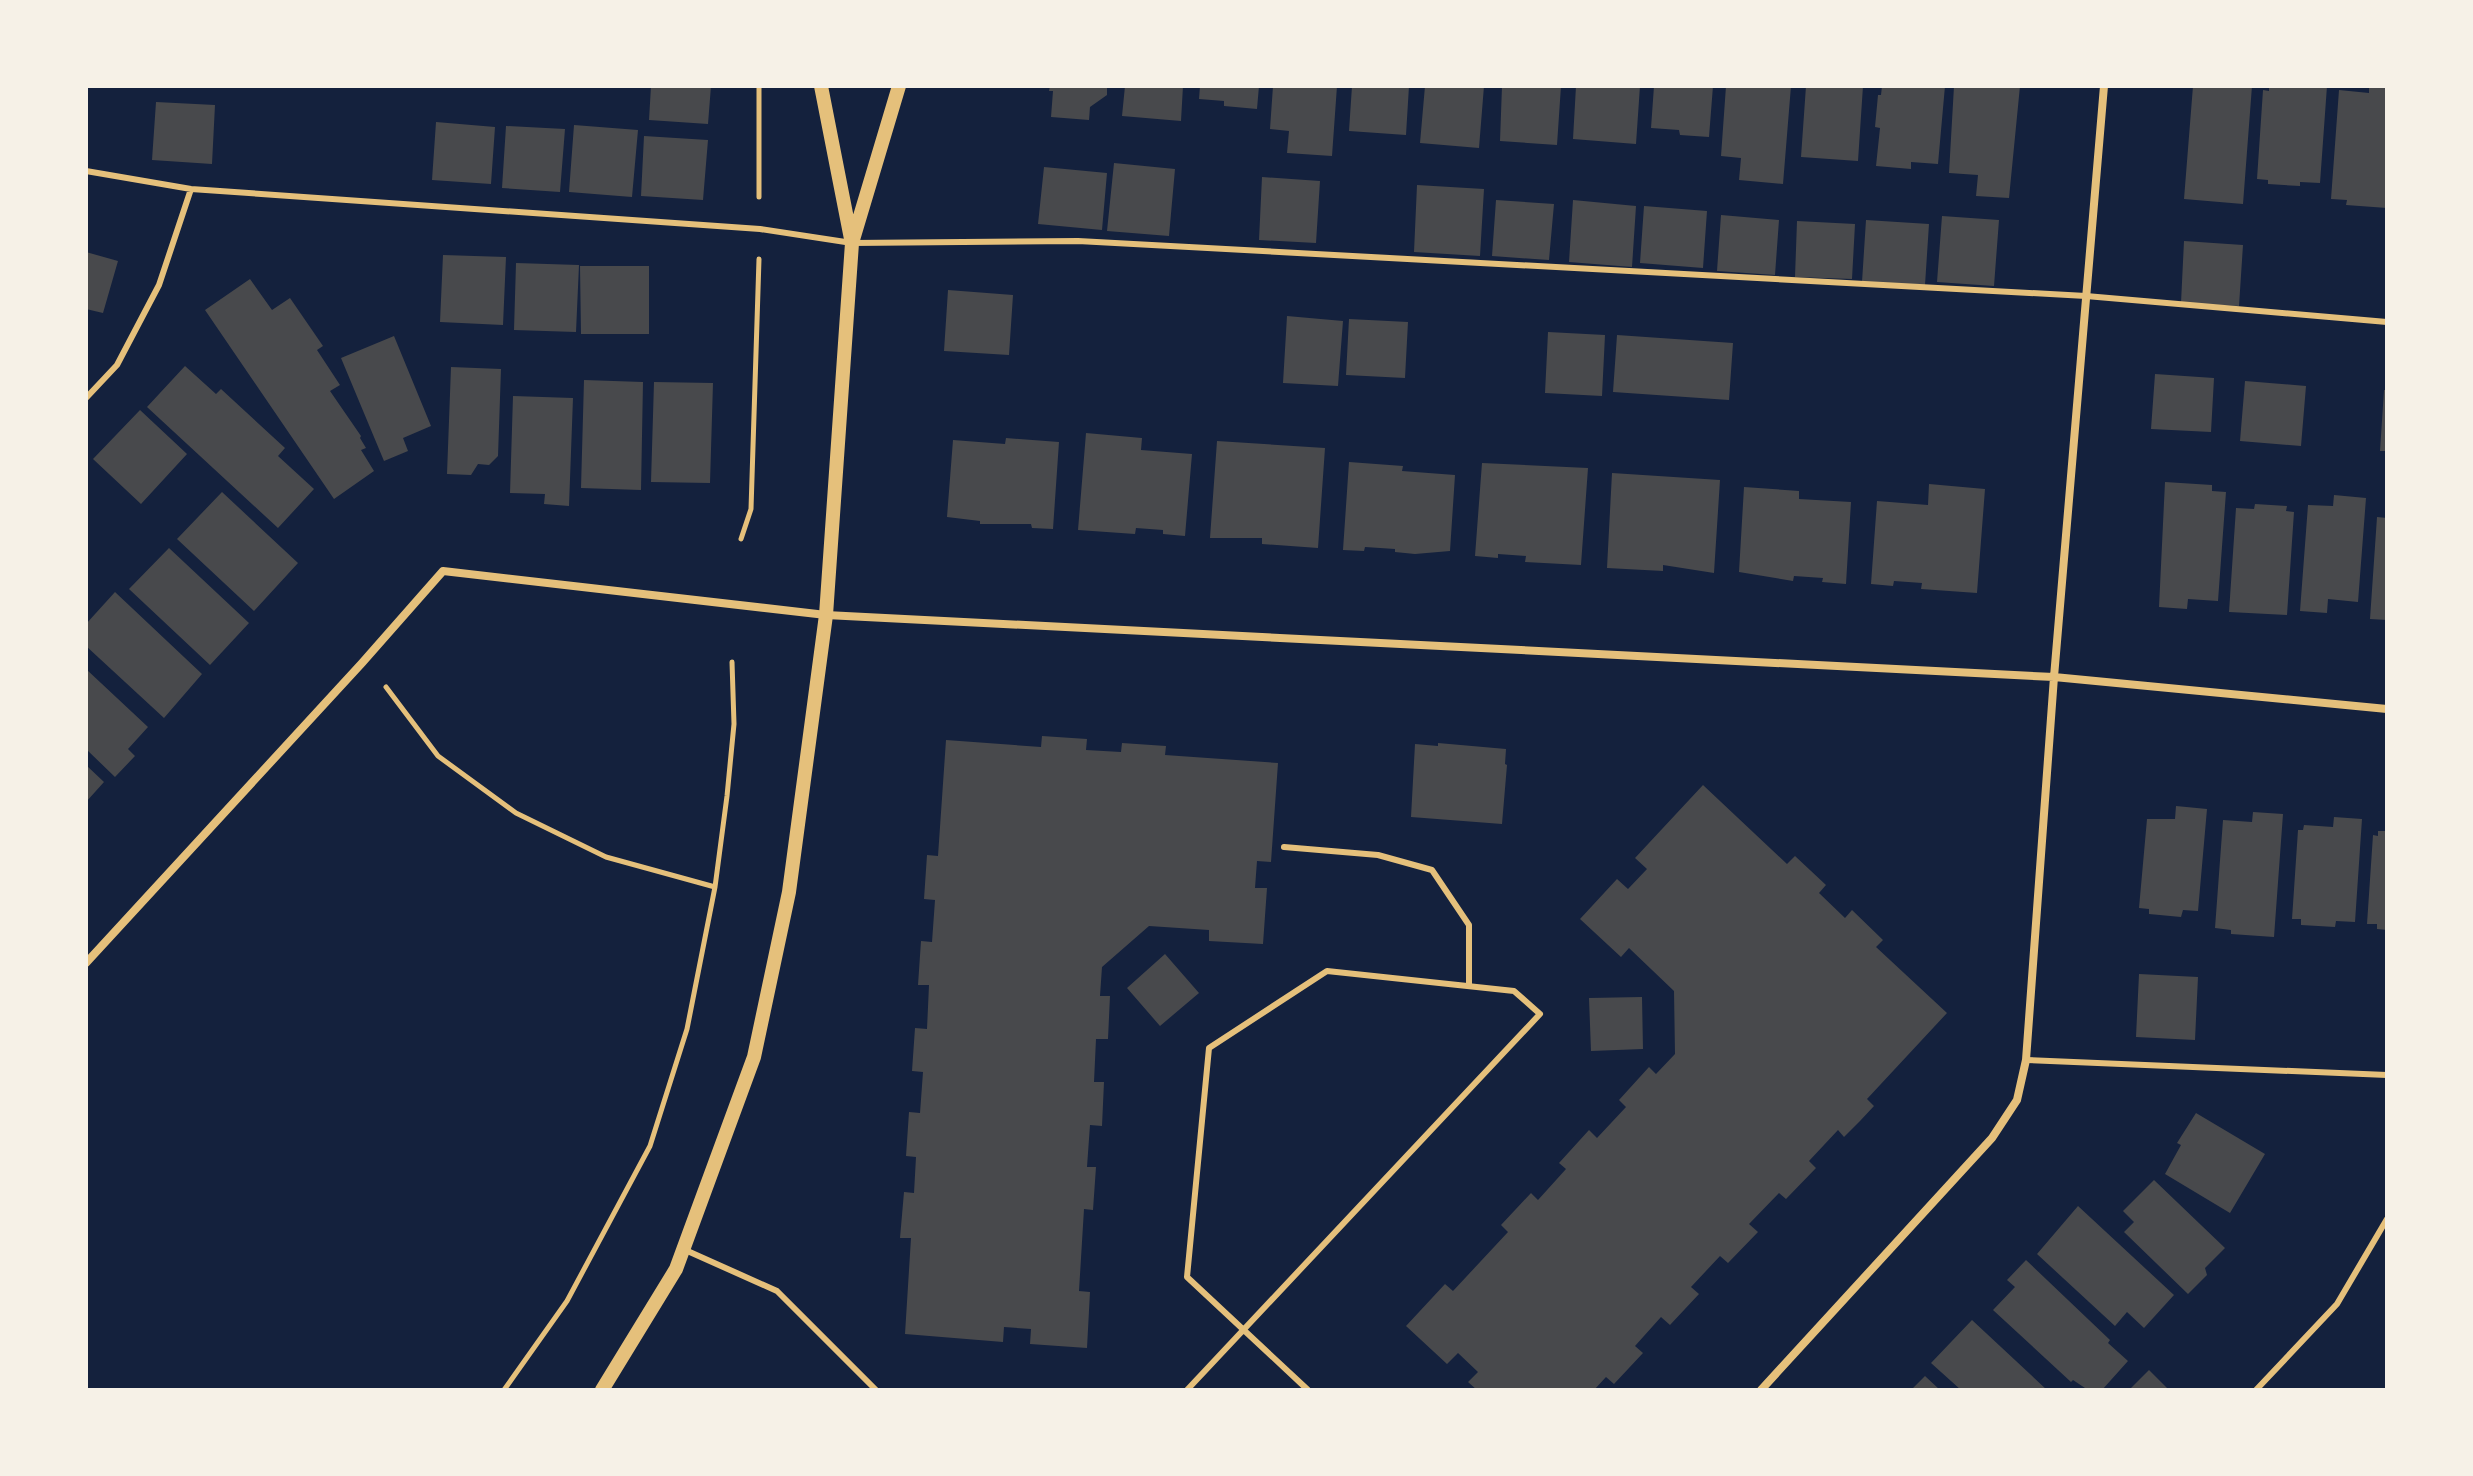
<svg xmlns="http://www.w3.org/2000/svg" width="2473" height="1476" viewBox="0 0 2473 1476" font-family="Poppins,sans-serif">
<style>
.building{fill:#48494c}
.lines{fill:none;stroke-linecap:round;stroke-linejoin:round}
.path{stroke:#e5c07b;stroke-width:5}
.service{stroke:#e5c07b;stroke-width:6}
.minor{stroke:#e5c07b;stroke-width:8}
.tertiary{stroke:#e5c07b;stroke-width:14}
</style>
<rect width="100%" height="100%" fill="#14213d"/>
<path class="building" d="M 651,86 L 711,86 L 708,124 L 649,120 Z
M 1050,86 L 1107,86 L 1107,95 L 1090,107 L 1089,120 L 1051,117 L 1053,91 L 1049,91 Z
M 1125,86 L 1183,86 L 1181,121 L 1122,116 Z
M 1200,86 L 1259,86 L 1257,109 L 1224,106 L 1224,101 L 1199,99 Z
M 1273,86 L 1337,86 L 1332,156 L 1287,153 L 1289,131 L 1270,129 Z
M 1352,86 L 1409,86 L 1406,135 L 1349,131 Z
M 1425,86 L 1484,86 L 1479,148 L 1420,143 Z
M 1502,86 L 1561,86 L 1557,145 L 1500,141 Z
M 1576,86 L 1640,86 L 1636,144 L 1573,139 Z
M 1654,86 L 1713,86 L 1709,137 L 1680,135 L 1679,130 L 1651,128 Z
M 1726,86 L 1791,86 L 1783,184 L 1739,180 L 1741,158 L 1721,156 Z
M 1806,86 L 1863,86 L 1858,161 L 1801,157 Z
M 1882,86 L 1945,86 L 1938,164 L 1911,162 L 1911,169 L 1876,166 L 1880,128 L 1875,127 L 1878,95 L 1881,95 Z
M 1954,86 L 2020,86 L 2009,198 L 1976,196 L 1978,175 L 1949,173 Z
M 2193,86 L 2252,86 L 2243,204 L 2184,199 Z
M 2269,86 L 2327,86 L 2320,183 L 2300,182 L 2300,186 L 2268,184 L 2268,180 L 2257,179 L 2263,90 L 2269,91 Z
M 2369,86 L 2387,86 L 2387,208 L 2346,205 L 2347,200 L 2331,199 L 2339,90 L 2369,93 Z
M 156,102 L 215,105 L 212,164 L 152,160 Z
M 436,122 L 495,127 L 491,184 L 432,180 Z
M 574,125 L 638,130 L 632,197 L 569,192 Z
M 506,126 L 565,129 L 560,192 L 502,188 Z
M 644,136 L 708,140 L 703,200 L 641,196 Z
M 1114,163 L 1175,169 L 1169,236 L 1107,231 Z
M 1044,167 L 1107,173 L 1102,230 L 1038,224 Z
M 1262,177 L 1320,181 L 1316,243 L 1259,240 Z
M 1417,185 L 1484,189 L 1480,256 L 1414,252 Z
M 1496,200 L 1554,204 L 1549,260 L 1492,256 Z
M 1573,200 L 1636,206 L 1632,267 L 1569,262 Z
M 1644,206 L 1707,211 L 1703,268 L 1640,263 Z
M 1721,215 L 1779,220 L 1775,275 L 1717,271 Z
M 1942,216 L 1999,220 L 1994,286 L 1937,282 Z
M 1866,220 L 1929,224 L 1925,285 L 1862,282 Z
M 1797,221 L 1855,224 L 1852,279 L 1795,277 Z
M 2184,241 L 2243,245 L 2239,306 L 2181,303 Z
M 86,252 L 118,261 L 103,313 L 86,309 Z
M 443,255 L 506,257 L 503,325 L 440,322 Z
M 516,263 L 579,265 L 576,332 L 514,330 Z
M 580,266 L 649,266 L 649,334 L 581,334 Z
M 250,279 L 272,310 L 290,298 L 323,346 L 317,350 L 340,385 L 330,391 L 361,436 L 360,438 L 366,448 L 361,450 L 374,471 L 334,499 L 205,310 Z
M 948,290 L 1013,295 L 1009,355 L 944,351 Z
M 1287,316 L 1343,321 L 1338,386 L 1283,383 Z
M 1349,319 L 1408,322 L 1405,378 L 1346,375 Z
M 1548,332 L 1605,335 L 1602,396 L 1545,393 Z
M 1617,335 L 1733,343 L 1729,400 L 1613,392 Z
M 394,336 L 431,426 L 403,438 L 408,451 L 384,461 L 341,358 Z
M 185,366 L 216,394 L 221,389 L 285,448 L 278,456 L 314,489 L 278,528 L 147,407 Z
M 451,367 L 501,369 L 498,456 L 489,465 L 478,464 L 471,475 L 447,474 Z
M 2155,374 L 2214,378 L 2211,432 L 2151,429 Z
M 584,380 L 643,382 L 641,490 L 581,488 Z
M 2245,381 L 2306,386 L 2301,446 L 2240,441 Z
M 654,382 L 713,383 L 710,483 L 651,482 Z
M 2384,390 L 2387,390 L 2387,451 L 2380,451 Z
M 513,396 L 573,398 L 569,506 L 544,504 L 545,494 L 510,493 Z
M 140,410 L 187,454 L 141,504 L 93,459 Z
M 1086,433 L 1142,438 L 1141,450 L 1192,454 L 1185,536 L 1163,534 L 1163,530 L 1136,528 L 1135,534 L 1078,530 Z
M 1006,438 L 1059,442 L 1053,529 L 1032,528 L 1031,524 L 980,524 L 980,521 L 947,517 L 953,440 L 1005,444 Z
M 1217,441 L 1325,448 L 1318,548 L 1262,544 L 1262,538 L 1210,538 Z
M 1349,462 L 1403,466 L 1402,471 L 1455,475 L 1450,551 L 1415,554 L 1395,552 L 1395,549 L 1365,547 L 1364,551 L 1343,550 Z
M 1482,463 L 1588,468 L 1581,565 L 1525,562 L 1526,556 L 1498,554 L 1498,558 L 1475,556 Z
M 1612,473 L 1720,480 L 1714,573 L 1663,565 L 1663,571 L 1607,568 Z
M 2165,482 L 2212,485 L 2212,491 L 2226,492 L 2218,601 L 2188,599 L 2187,609 L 2159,607 Z
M 1929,484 L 1985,489 L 1977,593 L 1921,589 L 1922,583 L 1894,581 L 1893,586 L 1871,584 L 1877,501 L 1928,505 Z
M 1744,487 L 1799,491 L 1799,499 L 1851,502 L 1846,584 L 1822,582 L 1823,578 L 1794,576 L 1793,581 L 1739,572 Z
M 222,492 L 298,563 L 254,611 L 177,539 Z
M 2334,495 L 2366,498 L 2358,602 L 2328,599 L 2327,613 L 2300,611 L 2308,505 L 2333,506 Z
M 2255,504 L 2287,506 L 2286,511 L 2294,512 L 2287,615 L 2229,612 L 2236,508 L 2254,509 Z
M 2377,517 L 2387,518 L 2387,620 L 2370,619 Z
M 169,548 L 249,623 L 210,665 L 129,589 Z
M 115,592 L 202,674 L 164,718 L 86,646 L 86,624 Z
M 86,669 L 148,727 L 128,749 L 135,756 L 115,777 L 86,749 Z
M 1042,736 L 1087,739 L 1086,750 L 1121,752 L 1122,743 L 1166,746 L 1165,755 L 1278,763 L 1271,862 L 1257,861 L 1255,888 L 1267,888 L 1263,944 L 1209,941 L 1209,930 L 1149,926 L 1102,967 L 1100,996 L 1110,996 L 1108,1039 L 1096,1039 L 1094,1082 L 1104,1082 L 1102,1126 L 1090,1125 L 1087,1167 L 1096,1167 L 1093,1210 L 1084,1209 L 1079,1291 L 1090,1292 L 1087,1348 L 1030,1344 L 1031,1329 L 1004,1327 L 1003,1342 L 905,1334 L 911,1238 L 900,1238 L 904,1192 L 914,1193 L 916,1157 L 906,1156 L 909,1112 L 920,1113 L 923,1072 L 912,1071 L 915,1028 L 927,1029 L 929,985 L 918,985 L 921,941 L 932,942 L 935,900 L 924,899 L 927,855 L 938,856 L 946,740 L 1041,747 Z
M 1438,743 L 1506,749 L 1505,764 L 1507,765 L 1502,824 L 1411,817 L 1415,744 L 1438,746 Z
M 86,765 L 104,782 L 86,802 Z
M 1703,785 L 1787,864 L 1795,856 L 1826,885 L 1819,893 L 1845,918 L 1852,910 L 1883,940 L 1876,947 L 1947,1013 L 1867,1099 L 1874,1106 L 1860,1121 L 1844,1137 L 1838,1130 L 1809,1161 L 1816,1168 L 1786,1199 L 1779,1193 L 1749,1224 L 1758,1232 L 1728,1263 L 1720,1256 L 1691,1287 L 1699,1294 L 1670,1325 L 1661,1317 L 1635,1346 L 1643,1353 L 1614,1384 L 1606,1377 L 1594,1390 L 1477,1390 L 1468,1382 L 1478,1372 L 1458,1353 L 1447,1364 L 1406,1326 L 1445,1284 L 1453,1291 L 1508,1232 L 1501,1225 L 1531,1193 L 1538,1200 L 1566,1169 L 1559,1163 L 1589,1130 L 1597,1138 L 1626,1107 L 1619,1100 L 1649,1067 L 1656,1074 L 1675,1054 L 1674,991 L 1629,948 L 1621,957 L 1580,919 L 1617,879 L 1628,889 L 1647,869 L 1635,858 Z
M 2176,806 L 2207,809 L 2198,911 L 2183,910 L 2181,917 L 2149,914 L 2149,909 L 2139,908 L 2147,819 L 2175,819 Z
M 2253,812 L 2283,814 L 2274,937 L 2231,934 L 2231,930 L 2215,928 L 2223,820 L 2252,822 Z
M 2334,817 L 2362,819 L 2355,922 L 2336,921 L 2335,927 L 2301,925 L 2301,919 L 2292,919 L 2298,830 L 2303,830 L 2304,825 L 2333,827 Z
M 2378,831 L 2387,831 L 2387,930 L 2377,929 L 2377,924 L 2367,924 L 2373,835 L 2378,836 Z
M 1165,954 L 1199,993 L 1160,1026 L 1127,988 Z
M 2139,974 L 2198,977 L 2195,1040 L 2136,1037 Z
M 1642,997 L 1643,1049 L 1591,1051 L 1589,998 Z
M 2196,1113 L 2265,1154 L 2230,1213 L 2165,1174 L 2181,1145 L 2177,1143 Z
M 2154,1180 L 2225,1248 L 2205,1268 L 2207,1275 L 2188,1294 L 2124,1232 L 2134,1222 L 2123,1211 Z
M 2078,1206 L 2174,1295 L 2144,1328 L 2127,1312 L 2115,1326 L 2037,1254 Z
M 2026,1260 L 2110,1340 L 2108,1343 L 2128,1361 L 2102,1390 L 2088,1390 L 2073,1380 L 2071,1382 L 1993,1310 L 2015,1287 L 2007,1280 Z
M 1972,1320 L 2047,1390 L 1961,1390 L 1931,1363 Z
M 2149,1370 L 2169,1390 L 2129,1390 Z
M 1925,1376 L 1940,1390 L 1911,1390 Z"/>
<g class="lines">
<path class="path" d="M 759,86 L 759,197
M 741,539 L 751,509 L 759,259
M 386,687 L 438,756 L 516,813 L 606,857 L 715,887
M 504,1390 L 567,1301 L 650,1146 L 687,1029 L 715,887 L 727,796 L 734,724 L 732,662"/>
<path class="service" d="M 86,171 L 191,189 L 760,229 L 852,243 L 1078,241 L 2086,296 L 2387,322
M 86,398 L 117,365 L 159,285 L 191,189
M 1284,847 L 1378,855 L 1432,870 L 1469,925 L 1469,986
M 2026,1060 L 2387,1075
M 683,1249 L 777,1291 L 876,1390
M 1187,1390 L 1540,1014 L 1514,991 L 1327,971 L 1209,1048 L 1187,1277 L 1308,1390
M 2256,1390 L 2337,1304 L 2387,1219"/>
<path class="minor" d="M 86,963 L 362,663 L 443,571 L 826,615 L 2054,677 L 2387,709
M 1761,1390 L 1992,1138 L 2017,1100 L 2026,1060 L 2054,677 L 2104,86"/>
<path class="tertiary" d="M 821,86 L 851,239
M 602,1390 L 676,1269 L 754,1057 L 789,892 L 826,615 L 852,243 L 899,86"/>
</g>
<rect width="2473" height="1476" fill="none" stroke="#f6f1e7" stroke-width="176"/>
</svg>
